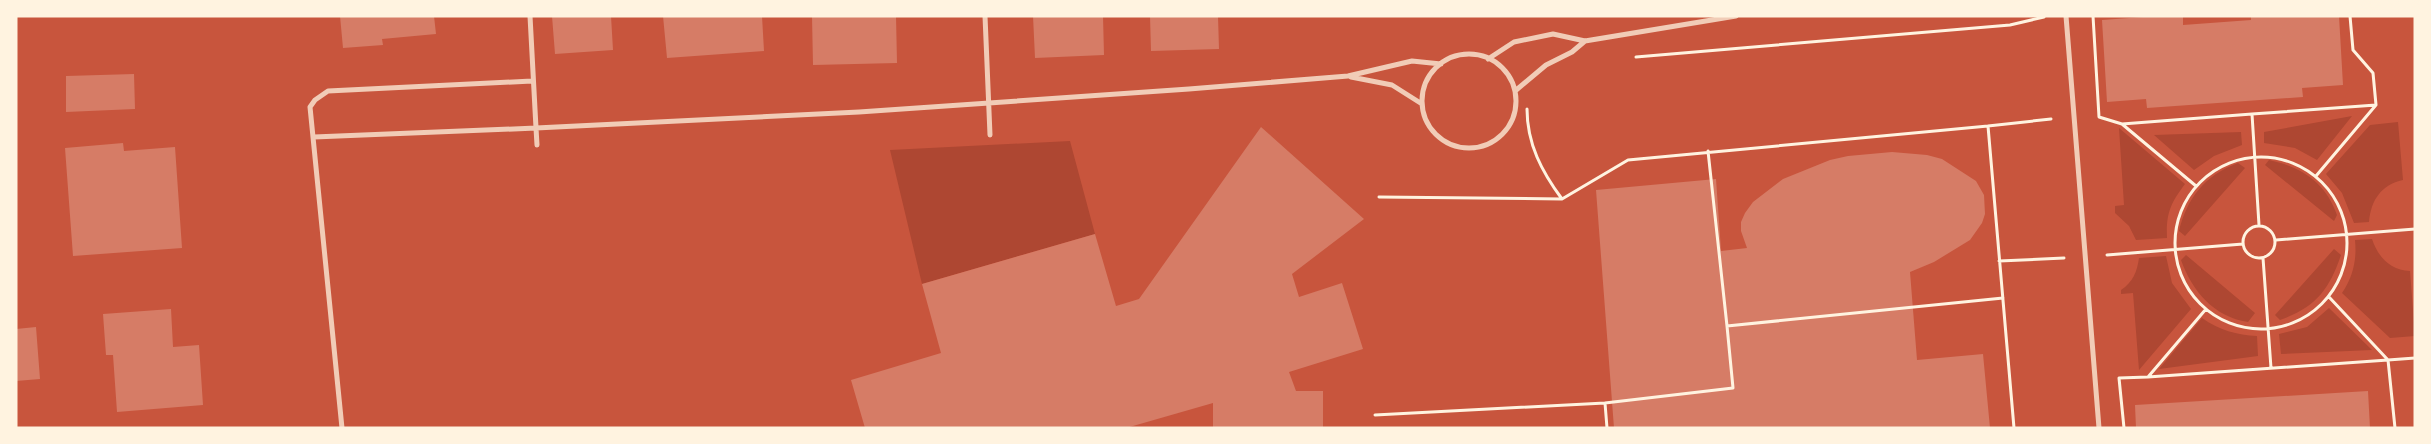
<svg xmlns="http://www.w3.org/2000/svg" width="2431" height="444" viewBox="0 0 2431 444" font-family="'Fira Sans',sans-serif">
<style>
.green{fill:#ae4732}
.building{fill:#d67c66}
.lines{fill:none;stroke-linecap:round;stroke-linejoin:round}
.path{stroke:#fff3e0;stroke-width:3}
.minor{stroke:#f1ccb7;stroke-width:5}
</style>
<rect width="100%" height="100%" fill="#c8553d"/>
<path class="green" d="M 2352,116 L 2317,160 L 2295,148 L 2264,143 L 2264,132 Z
M 2398,122 L 2403,180 C 2381,185 2371,200 2369,222 L 2354,223 L 2342,193 L 2326,174 L 2370,125 Z
M 2119,128 L 2185,184 C 2170,204 2166,214 2167,238 L 2136,240 L 2129,226 L 2115,213 L 2115,206 L 2124,205 Z
M 2241,132 L 2242,145 L 2214,156 L 2194,170 L 2154,135 Z
M 1070,141 L 1095,234 L 922,284 L 890,150 Z
M 2269,160 C 2302,167 2326,183 2337,215 L 2334,221 L 2265,165 Z
M 2238,163 L 2245,168 L 2185,236 L 2179,231 C 2187,198 2205,175 2238,163 Z
M 2372,239 C 2378,257 2390,270 2410,271 L 2415,336 L 2390,338 L 2342,293 C 2353,277 2357,260 2355,240 Z
M 2334,249 L 2341,255 C 2329,290 2316,307 2280,320 L 2275,315 Z
M 2186,255 L 2255,313 L 2248,322 C 2214,317 2192,291 2181,260 Z
M 2166,256 L 2172,283 L 2191,309 L 2139,370 L 2133,293 L 2121,294 L 2121,290 C 2133,282 2137,272 2139,258 Z
M 2329,308 L 2372,350 L 2281,354 L 2279,334 L 2307,327 Z
M 2202,318 C 2219,330 2237,335 2257,336 L 2258,356 L 2159,369 Z"/>
<path class="building" d="M 340,16 L 434,16 L 436,34 L 382,39 L 383,45 L 343,48 Z
M 552,16 L 611,16 L 613,50 L 555,54 Z
M 663,16 L 762,16 L 764,51 L 667,58 Z
M 812,16 L 896,16 L 897,63 L 813,65 Z
M 1033,16 L 1103,16 L 1104,55 L 1035,58 Z
M 1150,16 L 1218,16 L 1219,49 L 1151,51 Z
M 2156,16 L 2183,16 L 2183,25 L 2251,20 L 2251,16 L 2339,16 L 2343,85 L 2302,88 L 2303,97 L 2147,108 L 2146,99 L 2107,102 L 2102,20 Z
M 134,74 L 135,109 L 66,112 L 66,76 Z
M 1261,127 L 1364,219 L 1292,274 L 1299,297 L 1342,283 L 1363,349 L 1289,372 L 1296,391 L 1323,391 L 1323,428 L 1213,428 L 1213,403 L 1126,428 L 865,428 L 851,380 L 941,353 L 922,284 L 1095,234 L 1116,306 L 1139,299 Z
M 123,143 L 124,151 L 175,147 L 182,248 L 73,256 L 65,148 Z
M 1892,152 L 1927,155 L 1942,159 L 1976,181 L 1984,195 L 1985,214 L 1982,223 L 1970,240 L 1934,262 L 1910,272 L 1917,360 L 1983,354 L 1990,428 L 1614,428 L 1596,190 L 1716,179 L 1721,251 L 1747,248 L 1741,231 L 1741,222 L 1745,213 L 1753,202 L 1783,179 L 1830,160 L 1848,156 Z
M 171,309 L 173,347 L 199,345 L 203,405 L 117,412 L 113,355 L 106,355 L 103,314 Z
M 36,327 L 40,379 L 16,381 L 16,329 Z
M 2368,391 L 2370,428 L 2136,428 L 2135,405 Z"/>
<g class="lines">
<path class="path" d="M 2093,16 L 2099,117 L 2122,124
M 2350,16 L 2353,50 L 2373,73 L 2376,105
M 1636,57 L 2010,25 L 2044,17
M 1988,126 L 2051,119
M 1708,151 L 1727,326 L 2003,298
M2175 243a86 86 0 1 1 172 0a86 86 0 1 1-172 0Z
M 2196,186 L 2122,124 L 2252,114
M 1379,197 L 1562,199 C 1542,172 1527,144 1527,109
M 1562,199 L 1628,160 L 1988,126 L 2014,428
M 2259,225 L 2252,114 L 2376,105 L 2316,176
M2243 242a16 16 0 1 1 32 0a16 16 0 1 1-32 0Z
M 2276,240 L 2415,229
M 2107,255 L 2243,244
M 2263,258 L 2271,368
M 1999,261 L 2064,258
M 2206,309 L 2148,377 L 2388,360 L 2329,297
M 1605,403 L 1733,388 L 1727,326
M 1375,415 L 1605,403 L 1607,428
M 2124,428 L 2119,378 L 2148,377
M 2395,428 L 2388,360 L 2415,358"/>
<path class="minor" d="M 530,16 L 536,128 L 859,112 L 1189,89 L 1348,76 L 1412,61 L 1441,64
M 985,16 L 990,135
M 2066,16 L 2099,428
M1422 101a47 47 0 1 1 94 0a47 47 0 1 1-94 0Z
M 1488,59 L 1514,42 L 1553,34 L 1585,41 L 1736,16
M 1351,77 L 1392,85 L 1422,104
M 1515,91 L 1546,65 L 1572,52 L 1585,41
M 314,137 L 536,128 L 537,145
M 342,428 L 310,107 L 315,100 L 328,91 L 532,81"/>
</g>
<rect width="2431" height="444" fill="none" stroke="#fff3e0" stroke-width="35"/>
</svg>
